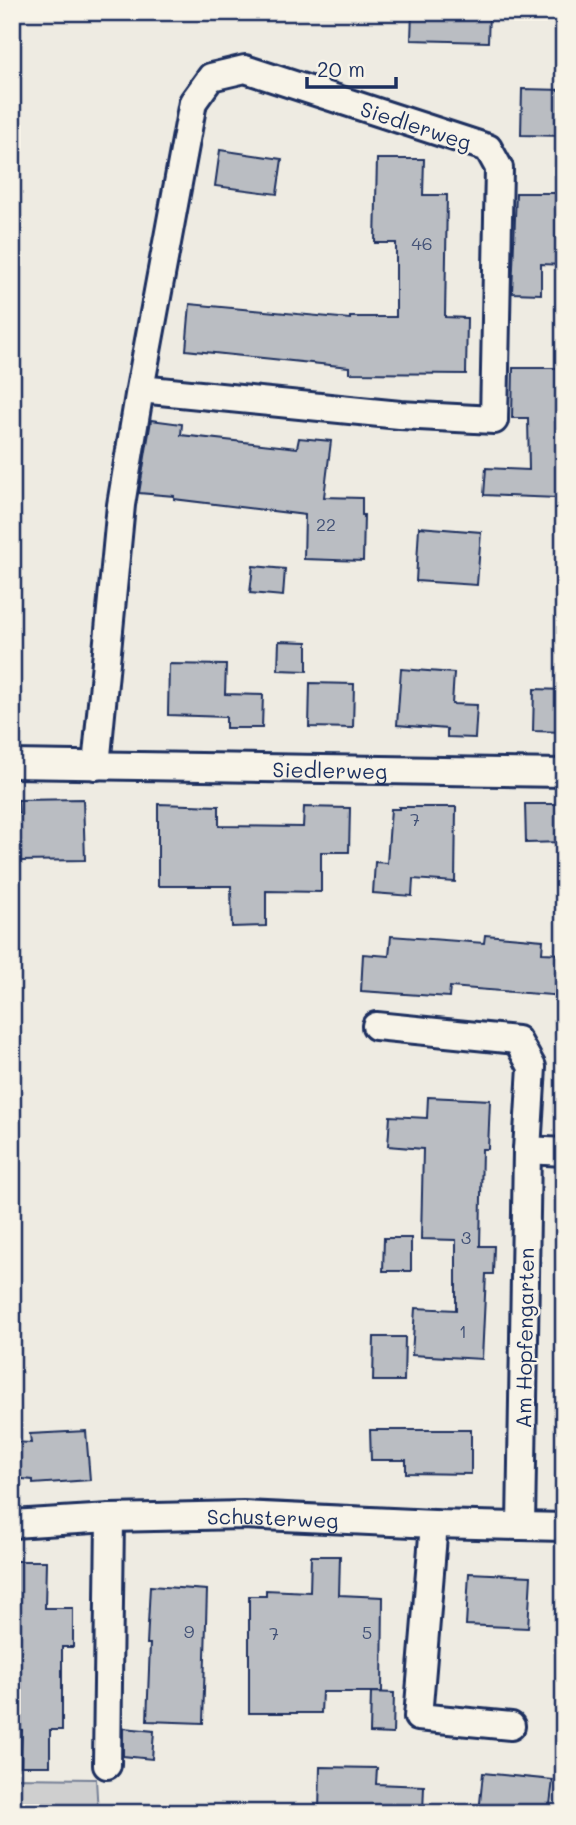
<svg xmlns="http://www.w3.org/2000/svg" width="576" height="1825" viewBox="0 0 576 1825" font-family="Mali,sans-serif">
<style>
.green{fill:#cfcfcf;stroke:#757f96;stroke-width:2}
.building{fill:#babdc2;stroke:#1b2f5e;stroke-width:2}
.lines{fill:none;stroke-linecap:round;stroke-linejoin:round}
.street-casing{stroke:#1b2f5e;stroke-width:32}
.street{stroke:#f7f3e8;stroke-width:26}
.labels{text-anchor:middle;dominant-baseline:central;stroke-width:5;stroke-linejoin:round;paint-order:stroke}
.number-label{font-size:18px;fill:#435277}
.street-label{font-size:21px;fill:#1b2f5e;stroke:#f7f3e8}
</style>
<rect width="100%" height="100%" fill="#eeebe2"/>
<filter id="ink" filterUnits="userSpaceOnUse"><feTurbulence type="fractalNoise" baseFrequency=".0143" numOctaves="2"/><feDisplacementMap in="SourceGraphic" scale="14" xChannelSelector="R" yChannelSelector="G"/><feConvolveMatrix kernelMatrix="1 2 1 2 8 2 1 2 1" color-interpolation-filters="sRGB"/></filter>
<g filter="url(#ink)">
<path class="green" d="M 12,1778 L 96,1779 L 98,1813 L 12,1813 Z"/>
<path class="building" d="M 412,12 L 489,12 L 488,42 L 411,40 Z
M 522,89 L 564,90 L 564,136 L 521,135 Z
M 220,150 L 282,159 L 277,194 L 215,186 Z
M 377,159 L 424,159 L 423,195 L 447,195 L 445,317 L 467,318 L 466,374 L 349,373 L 349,367 L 186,350 L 190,304 L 350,319 L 350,317 L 396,317 L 396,243 L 375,243 Z
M 516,193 L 564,193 L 563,265 L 541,264 L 541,294 L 512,293 Z
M 513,368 L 564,368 L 564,418 L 558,418 L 558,498 L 484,495 L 486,468 L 529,470 L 528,418 L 512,418 Z
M 151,420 L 182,424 L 181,435 L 297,448 L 299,438 L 331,441 L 324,497 L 362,498 L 362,515 L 364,515 L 363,561 L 304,559 L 305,515 L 174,499 L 174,496 L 139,493 Z
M 419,527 L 481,532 L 477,585 L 416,581 Z
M 253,566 L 285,569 L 283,596 L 250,593 Z
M 279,641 L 307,642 L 307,671 L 278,670 Z
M 169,664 L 226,665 L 225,694 L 263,695 L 262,728 L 226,728 L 226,717 L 168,715 Z
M 401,669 L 454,673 L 452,704 L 477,705 L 475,738 L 447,737 L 447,729 L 397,725 Z
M 310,683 L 354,684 L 353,728 L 309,727 Z
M 534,689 L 564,690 L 564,732 L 533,731 Z
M 83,799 L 85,860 L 20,861 L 20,856 L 12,855 L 12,813 L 19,813 L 18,800 Z
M 158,804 L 219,806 L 219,826 L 303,827 L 304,807 L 350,808 L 349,852 L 321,852 L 321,892 L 266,891 L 266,926 L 232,927 L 231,886 L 158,886 Z
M 525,804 L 564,804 L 564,842 L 526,843 Z
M 399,807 L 456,807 L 455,882 L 413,879 L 412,896 L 373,893 L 375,862 L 387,863 L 391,809 L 399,809 Z
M 485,935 L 543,940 L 542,953 L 564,954 L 564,996 L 450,987 L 449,997 L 361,991 L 363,954 L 389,956 L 391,936 L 484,943 Z
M 428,1097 L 490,1100 L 488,1149 L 482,1149 L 480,1246 L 494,1246 L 493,1274 L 486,1274 L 482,1359 L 412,1355 L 415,1308 L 456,1310 L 456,1240 L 421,1239 L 423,1149 L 388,1146 L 390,1116 L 427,1118 Z
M 384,1238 L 411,1238 L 411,1271 L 383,1271 Z
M 374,1337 L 405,1337 L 404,1381 L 373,1381 Z
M 370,1430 L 471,1430 L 471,1474 L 406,1473 L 406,1460 L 371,1460 Z
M 86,1431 L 90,1480 L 33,1484 L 33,1480 L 12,1478 L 12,1442 L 31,1443 L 30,1434 Z
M 311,1556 L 340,1556 L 339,1595 L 383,1597 L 382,1692 L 322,1692 L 321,1713 L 249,1713 L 249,1596 L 266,1596 L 266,1590 L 310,1592 Z
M 12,1561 L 46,1561 L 45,1608 L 73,1608 L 73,1647 L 62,1647 L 62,1730 L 50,1730 L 50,1766 L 21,1766 L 22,1730 L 12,1730 Z
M 469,1573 L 531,1576 L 528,1628 L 466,1625 Z
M 150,1586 L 207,1590 L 203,1723 L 147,1721 L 150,1644 L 147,1644 Z
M 371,1692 L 394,1693 L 393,1734 L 370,1733 Z
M 123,1728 L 154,1731 L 152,1759 L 123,1756 Z
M 320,1767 L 377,1768 L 376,1784 L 424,1786 L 423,1813 L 319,1813 Z
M 483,1773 L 553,1780 L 549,1813 L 479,1813 Z"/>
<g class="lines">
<g class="street-casing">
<g id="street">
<path id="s1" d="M 12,764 L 564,773"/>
<path d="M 96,766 L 121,505 L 140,389 L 400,415 L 494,420 L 499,168 L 488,148 L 245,69 L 211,77 L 193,102 L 140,389"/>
<path d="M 376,1026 L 517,1040 L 532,1067 L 527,1150 L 521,1526"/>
<path d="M 527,1150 L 564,1152"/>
<path id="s2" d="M 12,1524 L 110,1518 L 243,1515 L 434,1524 L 564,1527"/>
<path d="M 434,1524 L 418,1717 L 511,1726"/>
<path d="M 107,1765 L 110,1518"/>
</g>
</g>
<use href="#street" class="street"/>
</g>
</g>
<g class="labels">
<g class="number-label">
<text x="422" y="243">46</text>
<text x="326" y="524">22</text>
<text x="415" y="819">7</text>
<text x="466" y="1237">3</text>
<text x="463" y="1331">1</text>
<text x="189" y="1631">9</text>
<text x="367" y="1632">5</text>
<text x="274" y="1633">7</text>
</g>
<g class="street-label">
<text transform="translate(416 125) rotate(18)">Siedlerweg</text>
<text stroke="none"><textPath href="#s1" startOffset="318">Siedlerweg</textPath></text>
<text transform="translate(524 1338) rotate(-89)">Am Hopfengarten</text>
<text stroke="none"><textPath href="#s2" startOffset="261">Schusterweg</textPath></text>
</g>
</g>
<rect width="576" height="1825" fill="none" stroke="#f7f3e8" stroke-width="42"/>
<rect x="21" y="21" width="534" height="1783" fill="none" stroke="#1b2f5e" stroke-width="2.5" filter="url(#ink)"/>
<path d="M307 77v10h89v-10" fill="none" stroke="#1b2f5e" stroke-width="3.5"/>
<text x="317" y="77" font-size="21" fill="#1b2f5e" stroke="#f7f3e8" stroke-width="5" paint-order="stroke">20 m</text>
</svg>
